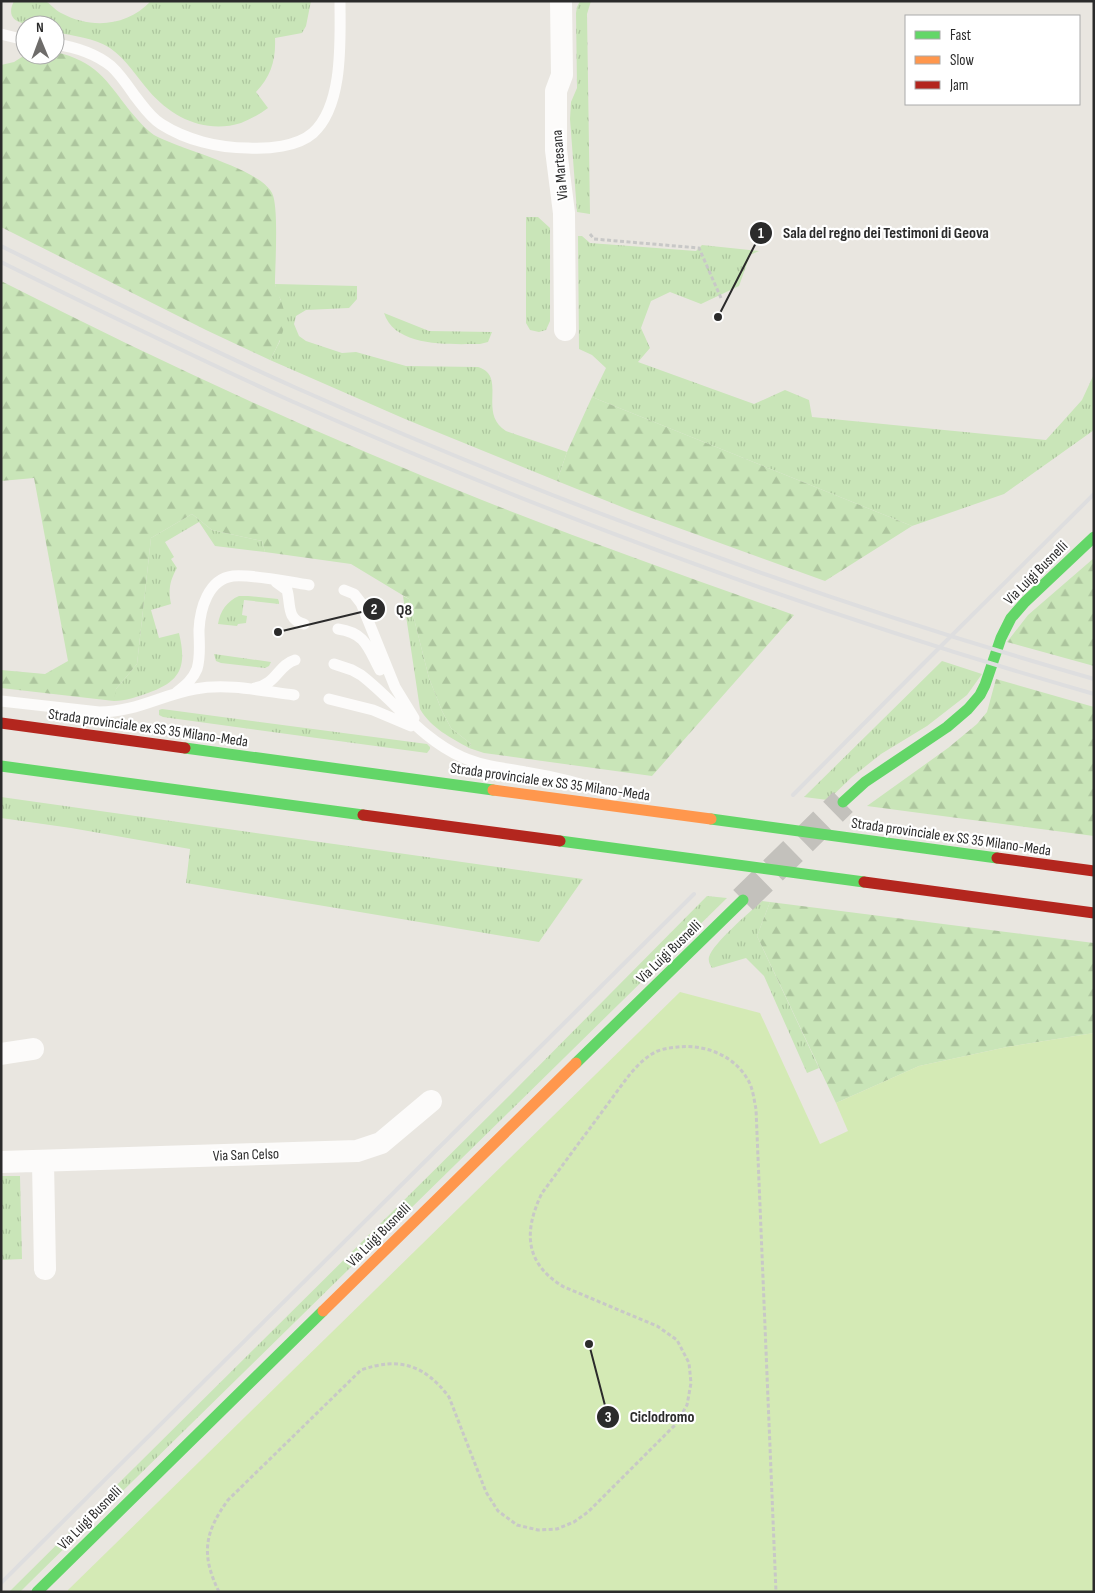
<svg xmlns="http://www.w3.org/2000/svg" width="1095" height="1593" viewBox="0 0 1095 1593" font-family="'Sofia Sans Condensed',sans-serif">
<style>
.grass{fill:url(#grass-tufts)}
.forest{fill:url(#forest-firs)}
.pitch{fill:#d4eab5}
.lines{fill:none;stroke-linecap:round;stroke-linejoin:round}
.secondary-tunnel{stroke:#c3c1bc;stroke-width:28;stroke-dasharray:28 14;stroke-linecap:butt}
.path{stroke:#c8c8c7;stroke-width:3;stroke-dasharray:4 2.5;stroke-linecap:butt}
.lane{stroke:#fcfbfa;stroke-width:11}
.street{stroke:#fcfbfa;stroke-width:22}
.fast{stroke:#63d668;stroke-width:11}
.slow{stroke:#ff974d;stroke-width:11}
.jam{stroke:#b3261e;stroke-width:11}
.rail{stroke:#dededf;stroke-width:4}
.labels{text-anchor:middle;dominant-baseline:central;stroke-width:4.5;stroke-linejoin:round;paint-order:stroke}
.street-label{font-size:15px;fill:#2b2b2b;stroke:#fff}
.leader{fill:none;stroke:#2b2b2b;stroke-width:2}
.callout-dot{fill:#2b2b2b;stroke:#fff;stroke-width:2}
.mark-label{font-size:15px;text-anchor:middle;font-weight:bold;fill:#fff}
.callout-label{font-size:16px;text-anchor:middle;font-weight:bold;fill:#2b2b2b;stroke:#fff;stroke-width:4.5;stroke-linejoin:round;paint-order:stroke}
</style>
<defs>
<pattern id="grass-tufts" width="24" height="20" patternUnits="userSpaceOnUse" patternTransform="scale(1.25)"><rect width="24" height="20" fill="#c9e5b8"/><path d="M3 7l-1-3M5 7V3M7 7l1-3M15 17l-1-3M17 17v-4M19 17l1-3" fill="none" stroke="#adc59e"/></pattern>
<pattern id="forest-firs" width="22" height="20" patternUnits="userSpaceOnUse" patternTransform="scale(1.25)"><rect width="22" height="20" fill="#c9e5b8"/><path d="M5 1l3.5 6h-7zM16 11l3.5 6h-7z" fill="#adc59e"/></pattern>
</defs>
<rect width="100%" height="100%" fill="#e9e6e0"/>
<path class="grass" d="M 14,1 C 21,1 39,0 45,1 C 50,3 55,10 61,13 C 91,29 126,27 151,1 L 311,1 L 306,26 L 302,33 L 275,38 C 276,60 271,76 256,92 L 268,108 C 260,114 251,119 241,123 C 206,134 172,118 149,91 C 136,76 126,59 110,48 C 94,38 74,36 55,32 L 55,25 C 40,25 0,29 14,1 Z
M 580,1 L 591,1 L 587,14 L 590,214 L 577,212 L 570,119 L 571,102 L 577,88 L 576,13 L 577,7 Z
M 526,217 L 538,217 L 550,228 L 550,321 L 546,330 L 539,332 L 530,330 L 526,323 Z
M 578,236 L 582,236 L 590,243 L 696,251 L 702,245 L 759,251 L 750,255 L 739,286 L 701,304 L 670,292 L 651,301 L 641,328 L 650,348 L 638,362 L 754,404 L 785,390 L 809,400 L 812,417 L 1046,440 L 1082,400 L 1094,374 L 1094,430 L 1004,494 L 912,526 L 592,397 L 606,368 L 592,355 L 579,349 Z
M 275,284 L 357,286 L 357,299 L 349,308 L 306,310 L 296,316 L 294,324 L 299,336 L 306,341 L 342,353 L 356,352 L 406,366 L 478,367 C 508,376 477,413 506,431 L 567,452 L 557,481 L 405,419 L 270,360 L 280,341 L 281,300 L 277,293 Z
M 384,313 L 429,331 L 492,332 L 488,342 L 480,344 C 451,344 395,348 384,313 Z
M 192,514 L 212,530 L 262,541 L 265,552 L 215,546 L 199,522 L 165,542 L 174,557 L 171,559 L 177,568 C 170,580 168,590 171,604 L 151,610 L 159,638 L 179,633 C 187,667 181,681 148,693 C 136,697 126,701 114,701 L 113,696 L 116,689 L 137,664 L 151,538 Z
M 239,596 L 248,596 L 278,599 L 279,602 L 279,604 L 244,600 L 242,615 L 247,616 L 246,623 L 238,624 L 237,626 L 218,624 C 220,611 227,601 239,596 Z
M 403,596 L 409,599 L 429,678 L 442,711 L 451,728 L 471,744 L 469,748 C 451,738 431,728 420,709 Z
M 214,654 L 271,662 L 269,666 L 265,668 L 221,663 L 216,661 Z
M 942,661 L 982,674 L 967,695 L 927,726 L 881,754 L 852,777 L 828,800 L 804,797 Z
M 162,709 L 427,744 L 430,747 L 430,749 L 427,753 L 163,717 L 159,715 L 159,710 Z
M 1,797 L 583,879 L 539,942 L 186,883 L 190,849 L 71,828 L 1,818 Z
M 707,896 L 727,898 L 28,1584 L 20,1592 L 9,1592 L 512,1093 Z
M 762,901 L 770,902 L 757,936 L 819,1068 L 807,1073 L 764,976 L 746,958 L 712,968 C 710,965 708,961 709,957 C 713,943 750,912 762,901 Z
M 1,1176 L 20,1176 L 22,1259 L 1,1260 Z"/>
<path class="forest" d="M 55,52 C 96,61 106,80 130,111 C 137,119 145,129 154,135 C 181,150 259,168 272,193 C 279,206 275,266 275,284 C 277,292 281,299 283,307 C 289,326 279,343 270,360 L 206,330 L 1,227 L 1,65 L 14,62 L 25,55 L 55,55 Z
M 1,281 C 158,361 318,435 482,500 C 585,541 690,578 794,615 L 652,776 L 484,753 L 469,748 L 471,744 L 451,728 L 442,711 L 429,678 L 409,599 L 351,564 L 265,552 L 262,541 L 212,530 L 192,514 L 151,538 L 137,664 L 116,689 L 114,701 L 1,688 L 1,670 L 45,674 L 68,661 L 34,478 L 1,481 Z
M 592,397 L 912,526 L 825,581 L 632,511 L 557,481 L 567,452 Z
M 1094,558 L 1094,666 L 1007,642 L 1028,615 Z
M 996,679 L 1094,707 L 1094,836 L 867,806 L 948,748 L 977,724 L 987,712 Z
M 770,902 L 1094,943 L 1094,1033 L 1007,1047 L 919,1066 L 836,1103 L 757,936 Z"/>
<path class="pitch" d="M 680,992 L 760,1013 L 820,1144 L 848,1131 L 836,1103 L 919,1066 L 1007,1047 L 1094,1033 L 1094,1592 L 68,1592 L 68,1590 Z"/>
<g class="lines">
<path class="secondary-tunnel" d="M 743,900 L 843,802"/>
<path class="path" d="M 590,234 L 594,239 L 699,248 L 721,298
M 219,1592 C 201,1555 204,1533 228,1500 L 361,1370 C 399,1357 424,1364 449,1397 L 486,1492 L 498,1511 L 517,1525 L 538,1530 L 557,1529 L 574,1522 L 588,1512 L 676,1424 L 687,1405 L 691,1383 L 689,1363 L 677,1340 L 657,1326 L 564,1287 C 525,1264 523,1232 542,1193 L 627,1078 C 634,1069 642,1060 652,1054 C 659,1049 669,1048 678,1047 C 704,1044 734,1055 748,1080 C 753,1088 754,1100 756,1109 L 776,1592"/>
<path class="lane" d="M 1,34 L 25,40
M 55,44 C 75,47 96,54 111,66 C 120,74 128,86 135,96 C 143,106 150,117 161,124 C 186,140 218,148 248,148 C 268,149 297,147 313,133 C 344,105 340,39 340,1
M 276,582 L 287,590 C 291,604 286,619 304,624
M 344,590 L 354,594 L 361,603 L 395,687 L 414,718
M 338,629 C 366,633 368,648 380,670
M 334,664 L 352,670 L 361,675 C 395,701 421,739 462,757 C 482,766 504,768 525,772 C 556,777 585,784 614,795
M 255,688 C 277,684 278,665 295,660
M 177,692 C 186,685 193,679 197,669 C 201,656 199,643 199,630 C 200,609 208,579 233,576 C 253,574 288,582 309,585
M 329,699 L 373,710 L 411,726
M 1,701 L 99,712 C 136,712 161,695 195,689 C 227,683 262,691 294,695"/>
<path class="street" d="M 561,1 L 562,75 L 556,91 L 556,150 L 564,213 L 565,330
M 1,1054 L 33,1049
M 1,1162 L 357,1151 L 381,1143 L 431,1101
M 43,1162 L 45,1269"/>
<path class="fast" d="M 185,748 L 493,790
M 1,766 L 363,815
M 843,802 L 865,782 L 947,727 L 968,709 L 980,695 L 985,685 L 1001,638 L 1011,618 L 1025,602 L 1094,537
M 711,819 L 997,858
M 560,841 L 864,882
M 576,1063 L 743,900
M 37,1592 L 323,1311"/>
<path class="slow" d="M 493,790 L 711,819
M 323,1311 L 576,1063"/>
<path class="jam" d="M 1,723 L 185,748
M 363,815 L 560,841
M 997,858 L 1094,871
M 864,882 L 1094,913"/>
<path class="rail" d="M 1,246 C 98,294 195,343 294,387 C 554,502 821,601 1094,679
M 1,262 C 96,309 192,356 289,400 C 550,516 819,615 1094,694
M 793,795 L 924,663 L 1094,494
M 1,1583 L 694,894"/>
</g>
<g class="labels">
<g class="street-label">
<text transform="translate(560 165) rotate(-95)">Via Martesana</text>
<text transform="translate(1036 573) rotate(-45)">Via Luigi Busnelli</text>
<text transform="translate(148 728) rotate(8)">Strada provinciale ex SS 35 Milano-Meda</text>
<text transform="translate(550 782) rotate(8)">Strada provinciale ex SS 35 Milano-Meda</text>
<text transform="translate(951 837) rotate(8)">Strada provinciale ex SS 35 Milano-Meda</text>
<text transform="translate(669 952) rotate(-44)">Via Luigi Busnelli</text>
<text transform="translate(246 1155) rotate(-2)">Via San Celso</text>
<text transform="translate(379 1235) rotate(-45)">Via Luigi Busnelli</text>
<text transform="translate(90 1518) rotate(-45)">Via Luigi Busnelli</text>
</g>
</g>
<path class="leader" d="M718 317L761 233M278 632L374 609M589 1344L608 1417"/>
<g class="callout-dot">
<circle cx="718" cy="317" r="5"/>
<circle cx="278" cy="632" r="5"/>
<circle cx="589" cy="1344" r="5"/>
<circle cx="761" cy="233" r="12"/>
<circle cx="374" cy="609" r="12"/>
<circle cx="608" cy="1417" r="12"/>
</g>
<g class="mark-label">
<text x="761" y="238">1</text>
<text x="374" y="614">2</text>
<text x="608" y="1422">3</text>
</g>
<g class="callout-label">
<text x="886" y="238">Sala del regno dei Testimoni di Geova</text>
<text x="404" y="615">Q8</text>
<text x="662" y="1422">Ciclodromo</text>
</g>
<rect width="1095" height="1593" fill="none" stroke="#2b2b2b" stroke-width="5"/>
<rect x="905" y="15" width="175" height="90" fill="#ffffff" stroke="#aaaaaa"/>
<rect x="915" y="31" width="25" height="8" fill="#63d668" stroke="#aaaaaa"/>
<text x="950" y="40" font-size="15" fill="#2b2b2b">Fast</text>
<rect x="915" y="56" width="25" height="8" fill="#ff974d" stroke="#aaaaaa"/>
<text x="950" y="65" font-size="15" fill="#2b2b2b">Slow</text>
<rect x="915" y="81" width="25" height="8" fill="#b3261e" stroke="#aaaaaa"/>
<text x="950" y="90" font-size="15" fill="#2b2b2b">Jam</text>
<g transform="translate(40 40) rotate(359)"><circle r="24" fill="#ffffff" stroke="#aaaaaa"/>
<path d="M0-4L9 19L0 12L-9 19Z" fill="#6e6c6a"/>
<text y="-8" font-size="14" font-weight="bold" text-anchor="middle" fill="#2b2b2b">N</text>
</g>
</svg>
